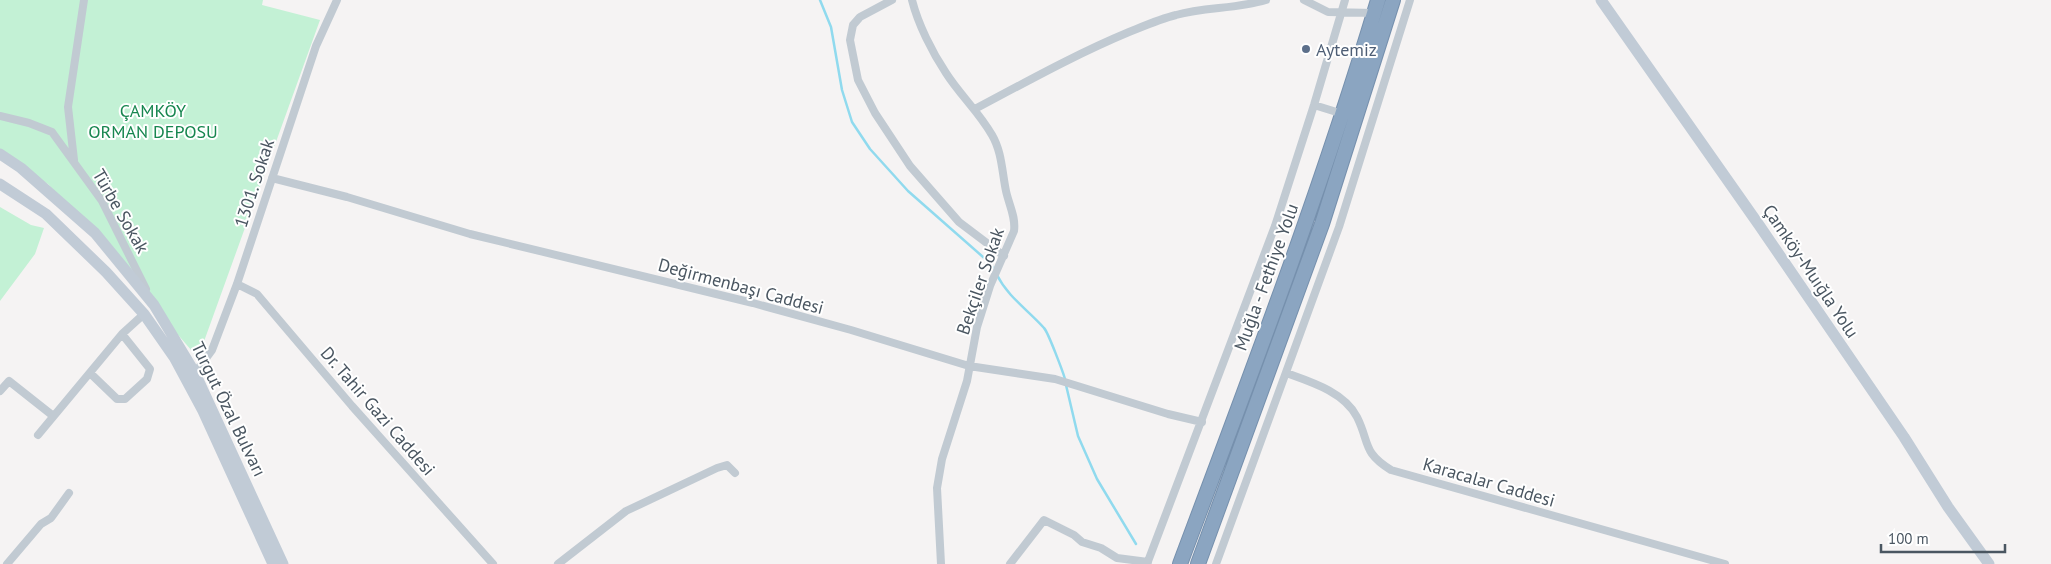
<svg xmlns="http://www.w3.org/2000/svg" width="2051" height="564" viewBox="0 0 2051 564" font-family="'PT Sans',sans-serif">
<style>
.green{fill:#c3f1d5}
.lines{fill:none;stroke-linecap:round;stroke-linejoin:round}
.stream{stroke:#90daee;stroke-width:2.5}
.highway-casing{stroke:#7690ad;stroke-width:16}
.street{stroke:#c1cad2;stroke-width:8}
.secondary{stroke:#c1cbd6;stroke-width:11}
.highway{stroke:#8ba5c1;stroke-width:14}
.service-dot{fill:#5c6f8a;stroke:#fff;stroke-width:2}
.labels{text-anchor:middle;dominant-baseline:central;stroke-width:4;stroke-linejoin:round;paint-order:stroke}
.service-label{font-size:18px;fill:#4e5e75;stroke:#fff;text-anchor:start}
.park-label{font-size:18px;fill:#17864f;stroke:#fff}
.street-label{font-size:18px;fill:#4a5661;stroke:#fff}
</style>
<rect width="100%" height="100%" fill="#f5f3f3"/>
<path class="green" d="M 0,0 L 263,0 L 262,5 L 320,20 L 198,358 L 48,184 L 0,155 Z
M 0,207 L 31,225 L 44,228 L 35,254 L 0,301 Z"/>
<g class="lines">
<path class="stream" d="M 820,0 L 831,27 L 842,90 L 852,122 L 870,149 L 908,191 L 991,264 L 994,270
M 997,275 C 1008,297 1028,310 1044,328 C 1048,332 1063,372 1065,379
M 1066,385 L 1078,436 L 1097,479 L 1136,544"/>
<g class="highway-casing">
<path id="highway" d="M 1180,564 C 1250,377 1321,191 1378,0
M 1198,564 L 1322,224 L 1393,0"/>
</g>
<path class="street" d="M 892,0 L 860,17 L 853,25 L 850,40 L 858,80 L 875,113 L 910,166 L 959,222 L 1004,256
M 912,0 C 918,24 932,52 946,73 C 960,95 979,112 992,135 C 1002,152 1002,172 1006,191 C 1009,205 1016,217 1014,231 L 990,286 L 977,327 L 967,381 L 942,459 L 937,488 L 941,564
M 1304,0 L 1328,12 L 1374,13
M 1314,105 L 1343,114
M 975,109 C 1026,82 1076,54 1129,32 C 1144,26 1160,19 1176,15 C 1205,7 1236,9 1266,0
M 0,116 L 29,123 L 52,132 L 102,201 L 146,289
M 74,160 L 68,107 L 84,0
M 272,178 L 347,197 L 470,234 L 753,303 L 851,330 L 969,366 L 1055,379 L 1168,414 L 1202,422
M 237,284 L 257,294 L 352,406 L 493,564
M 90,373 L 117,399 L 125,399 L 147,379 L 150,369 L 122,334
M 195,373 L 212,350 L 237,284 L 316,46 L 337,0
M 1286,373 C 1311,382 1344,392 1357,417 C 1370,443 1362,452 1391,470 L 1725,564
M 0,391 L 9,381 L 52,415
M 38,435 L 122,334 L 144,314
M 7,564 L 41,524 L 51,518 L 69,493
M 558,564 L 626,511 L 717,468 L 727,465 L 735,473
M 1010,564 L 1044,520 L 1074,535 L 1082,542 L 1101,548 L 1117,558 L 1148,562
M 1147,564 L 1275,226 L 1314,105 L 1345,0
M 1216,564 L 1339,227 L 1410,0"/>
<path class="secondary" d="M 1601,0 L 1759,225 L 1904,437 L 1948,507 L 1989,564
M 0,154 L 21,168 L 95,233 L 154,305 L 195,373 L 283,564
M 0,184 L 46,214 L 106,272 L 144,314 L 174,357 L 203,411 L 273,564"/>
<use href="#highway" class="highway"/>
</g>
<circle class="service-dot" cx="1306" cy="49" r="5"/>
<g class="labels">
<g class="service-label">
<text x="1316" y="49">Aytemiz</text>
</g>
<g class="park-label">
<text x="153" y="110">ÇAMKÖY<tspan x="153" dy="21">ORMAN DEPOSU</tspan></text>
</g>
<g class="street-label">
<text transform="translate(254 183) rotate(-72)">1301. Sokak</text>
<text transform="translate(121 211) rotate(60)">Türbe Sokak</text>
<text transform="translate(1811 271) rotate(56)">Çamköy-Muığla Yolu</text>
<text transform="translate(1266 277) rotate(-70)">Muğla - Fethiye Yolu</text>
<text transform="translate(980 281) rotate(-71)">Bekçiler Sokak</text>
<text transform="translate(741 286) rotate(15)">Değirmenbaşı Caddesi</text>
<text transform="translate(229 409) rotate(64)">Turgut Özal Bulvarı</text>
<text transform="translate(378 411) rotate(49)">Dr. Tahir Gazi Caddesi</text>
<text transform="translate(1489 482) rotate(16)">Karacalar Caddesi</text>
</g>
</g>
<path d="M1881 544v8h124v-8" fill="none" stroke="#4a5661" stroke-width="2.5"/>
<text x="1888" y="544" font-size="15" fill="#4a5661" stroke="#ffffff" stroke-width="4" paint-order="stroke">100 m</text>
</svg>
